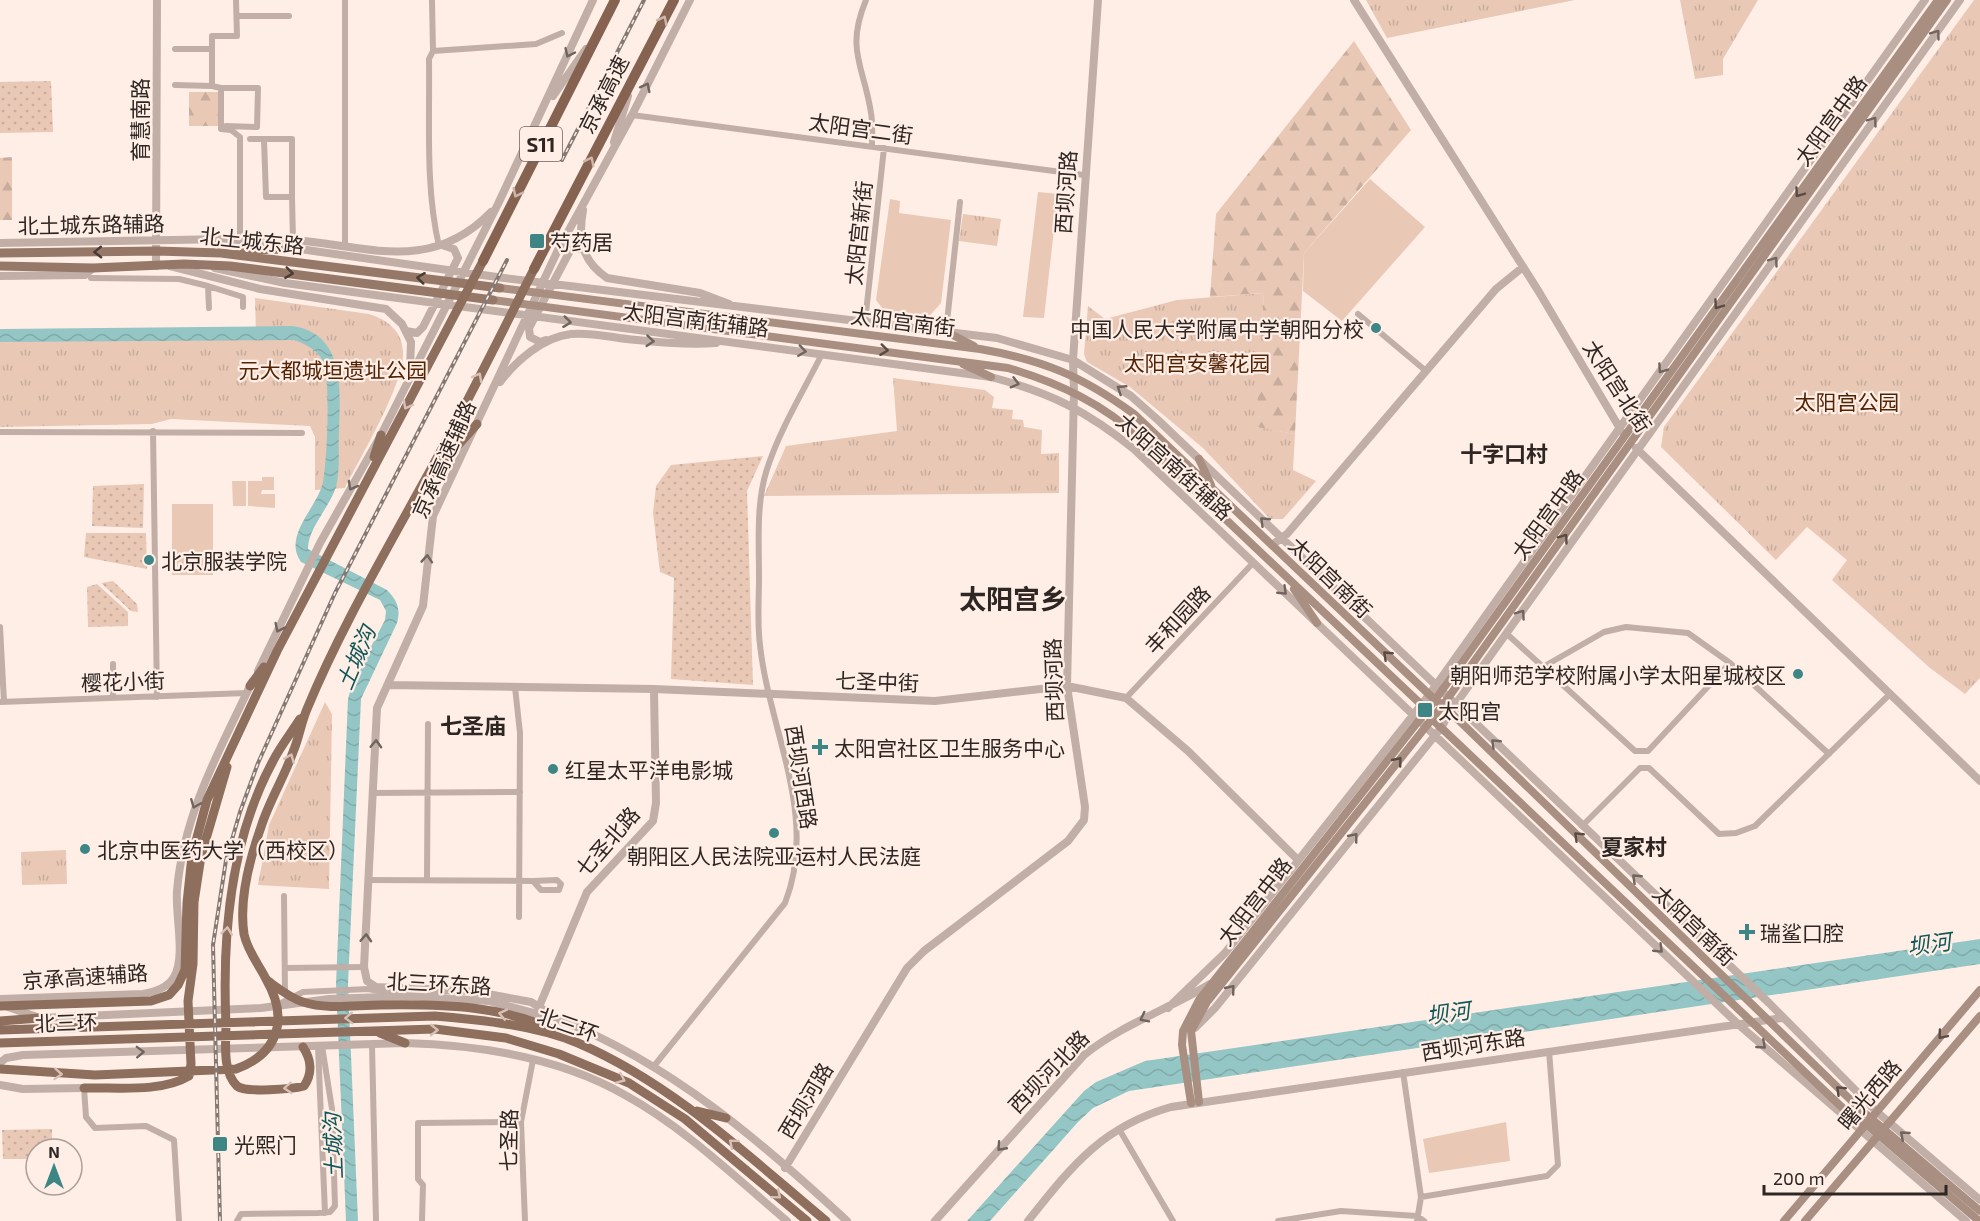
<svg xmlns="http://www.w3.org/2000/svg" width="1980" height="1221" viewBox="0 0 1980 1221" font-family="'Exo 2','Noto Sans SC',sans-serif">
<style>
.grass{fill:url(#grass-dots)}
.forest{fill:url(#forest-firs)}
.park{fill:url(#park-tufts)}
.pitch{fill:#e9c8b6}
.water{fill:url(#water-waves)}
.lines{fill:none;stroke-linecap:round;stroke-linejoin:round}
.minor{stroke:#c1afa7;stroke-width:6}
.tertiary{stroke:#c1afa7;stroke-width:8}
.secondary{stroke:#a88f82;stroke-width:8}
.primary{stroke:#967868;stroke-width:9}
.trunk{stroke:#8e6e5c;stroke-width:9}
.motorway{stroke:#866351;stroke-width:10}
.rail-casing{stroke:#857974;stroke-width:4}
.rail{stroke:#ffeee6;stroke-width:1.5;stroke-dasharray:4.5;stroke-linecap:butt}
.oneway{stroke:#cfb6aa}
.oneway2{stroke:#70645e}
.oneway3{stroke:#594b44}
.oneway4{stroke:#483a34}
.oneway5{stroke:#d7c1b6}
.poi-dot{fill:#3d8685;stroke:#ffeee6;stroke-width:2}
.labels{text-anchor:middle;dominant-baseline:central;stroke-width:4.5;stroke-linejoin:round;paint-order:stroke}
.shield{fill:#ffeee6;stroke:#6d625d;stroke-width:1.5}
.shield-label{font-size:20px;font-weight:bold;fill:#2e2622}
.street-label{font-size:21px;fill:#2e2622;stroke:#ffeee6}
.poi-label{font-size:21px;fill:#2e2622;stroke:#ffeee6;text-anchor:start}
.park-label{font-size:21px;fill:#532304;stroke:#ffeee6}
.neighbourhood-label{font-size:22px;font-weight:bold;fill:#2e2622;stroke:#ffeee6}
.water-label{font-size:22px;font-style:italic;fill:#105757;stroke:#ffeee6}
.district-label{font-size:27px;font-weight:bold;fill:#2e2622;stroke:#ffeee6}
</style>
<defs>
<pattern id="grass-dots" width="8" height="8" patternUnits="userSpaceOnUse" patternTransform="scale(1.5)"><rect width="8" height="8" fill="#e9c8b6"/><path d="M2 2h.1M6 6h.1" fill="none" stroke="#c8ac9c" stroke-width="1.8" stroke-linecap="round"/></pattern>
<pattern id="forest-firs" width="22" height="20" patternUnits="userSpaceOnUse" patternTransform="scale(1.5)"><rect width="22" height="20" fill="#e9c8b6"/><path d="M5 1l3.5 6h-7zM16 11l3.5 6h-7z" fill="#c8ac9c"/></pattern>
<pattern id="park-tufts" width="24" height="20" patternUnits="userSpaceOnUse" patternTransform="scale(1.5)"><rect width="24" height="20" fill="#e9c8b6"/><path d="M3 7l-1-3M5 7V3M7 7l1-3M15 17l-1-3M17 17v-4M19 17l1-3" fill="none" stroke="#c8ac9c"/></pattern>
<pattern id="water-waves" width="16" height="10" patternUnits="userSpaceOnUse" patternTransform="scale(1.5)"><rect width="16" height="10" fill="#94c6c5"/><path d="M0 5q4-4 8 0t8 0" fill="none" stroke="#80aaa9"/></pattern>
</defs>
<rect width="100%" height="100%" fill="#ffeee6"/>
<path class="grass" d="M 51,81 L 53,132 L 0,133 L 0,82 Z
M 763,456 L 747,491 L 753,685 L 671,679 L 674,578 L 660,572 L 653,513 L 656,486 L 671,465 Z
M 144,484 L 143,528 L 92,526 L 93,486 Z
M 86,533 L 146,533 L 147,569 L 84,557 Z
M 113,581 L 137,604 L 138,612 L 131,611 L 101,583 Z
M 97,584 L 128,612 L 128,626 L 88,627 L 87,587 Z
M 52,1129 L 52,1149 L 36,1149 L 36,1159 L 3,1159 L 2,1130 Z"/>
<path class="forest" d="M 1354,41 L 1411,130 L 1304,253 L 1295,434 L 1255,427 L 1264,293 L 1210,297 L 1216,214 Z
M 189,92 L 220,92 L 220,126 L 189,126 Z
M 12,157 L 12,220 L 0,220 L 0,158 Z"/>
<path class="park" d="M 1366,0 L 1575,0 L 1387,38 Z
M 1680,0 L 1758,0 L 1723,59 L 1723,75 L 1695,79 Z
M 1974,0 L 1980,0 L 1980,678 L 1965,694 L 1930,668 L 1832,580 L 1847,560 L 1807,527 L 1776,560 L 1661,447 L 1664,427 Z
M 963,214 L 1001,219 L 997,246 L 959,241 Z
M 1264,293 L 1256,427 L 1295,434 L 1293,470 L 1316,481 L 1283,519 L 1270,519 L 1203,448 L 1130,387 L 1087,362 L 1084,354 L 1088,306 L 1105,319 L 1177,300 Z
M 255,298 L 369,314 C 388,320 402,331 403,352 C 405,383 360,458 345,488 L 315,490 L 315,437 L 310,426 L 171,419 L 152,424 L 0,427 L 0,338 L 256,335 Z
M 893,378 L 985,390 L 994,397 L 992,408 L 1013,410 L 1012,419 L 1023,420 L 1024,427 L 1042,430 L 1041,454 L 1059,453 L 1059,493 L 764,496 L 786,446 L 897,431 Z
M 325,702 L 332,714 L 329,889 L 258,885 L 269,825 Z
M 66,850 L 67,884 L 22,885 L 21,852 Z"/>
<path class="pitch" d="M 1370,179 L 1425,227 L 1342,321 L 1303,291 L 1304,253 Z
M 1038,192 L 1058,194 L 1044,318 L 1023,317 Z
M 890,199 L 900,201 L 899,213 L 951,220 L 941,303 L 925,321 L 890,318 L 876,300 Z
M 262,477 L 274,477 L 274,490 L 262,490 L 261,494 L 275,494 L 275,508 L 248,506 L 248,481 L 262,481 Z
M 232,481 L 246,481 L 246,506 L 233,506 Z
M 172,504 L 213,504 L 213,575 L 172,575 Z
M 1506,1122 L 1510,1161 L 1429,1173 L 1423,1139 Z"/>
<path class="water" d="M 293,326 C 346,334 340,392 339,431 C 338,448 340,466 337,482 C 333,505 308,526 308,549 L 387,590 C 397,600 401,609 397,623 L 361,699 L 348,984 L 358,1221 L 346,1221 L 336,984 L 348,699 L 353,681 L 385,620 L 386,611 L 380,600 L 301,562 C 282,536 318,507 323,482 C 327,462 331,376 323,361 C 317,350 306,344 294,340 L 0,342 L 0,329 Z
M 1980,939 L 1980,964 L 1129,1091 L 1093,1108 L 1078,1122 L 990,1221 L 967,1221 L 1084,1091 L 1096,1082 L 1145,1061 Z"/>
<g class="lines">
<path class="minor" d="M 236,0 L 237,36 L 212,36 L 212,86 L 221,88 L 221,129 L 231,130 L 240,137 L 240,240
M 345,0 L 345,247
M 432,0 L 433,51
M 866,0 C 845,50 864,66 871,113 C 873,124 872,135 872,146
M 237,16 L 289,16
M 175,49 L 212,49
M 175,85 L 212,86
M 221,88 L 258,88 L 257,127 L 226,126
M 632,115 L 1084,175
M 250,139 L 264,139
M 292,197 L 292,139 L 264,139 L 266,197 L 292,197 L 293,240
M 439,246 C 425,186 430,120 429,59 L 433,51 L 536,44 L 562,33
M 91,278 L 179,279 L 208,286 L 209,308
M 208,286 L 243,297 L 243,307
M 1358,314 L 1426,371
M 865,322 L 884,148
M 946,331 L 960,202
M 153,431 L 157,697
M 0,432 L 302,433
M 0,627 L 4,702
M 1507,634 L 1635,751 L 1648,751 L 1730,663
M 113,664 L 113,698
M 1543,667 L 1604,632 L 1626,627 L 1688,633 L 1730,663 L 1829,754
M 515,687 L 520,733 L 519,917
M 1126,698 L 1253,563
M 0,702 L 247,693
M 374,793 L 520,792
M 1582,826 L 1640,768 L 1649,768 L 1719,834 L 1736,833 L 1755,826 L 1890,694
M 369,880 L 533,881 L 541,890 L 559,890 L 561,884 L 557,880 L 533,881
M 427,880 L 428,724
M 284,896 L 285,994
M 286,968 L 364,967
M 279,1004 L 303,992 L 368,989 L 397,994
M 372,1045 L 376,1221
M 318,1046 L 325,1213
M 654,1066 L 785,903 C 819,817 769,730 760,645 C 757,623 759,599 759,577 C 759,541 756,503 767,469 C 780,429 803,392 822,354
M 1403,1072 L 1421,1197 L 1417,1221
M 84,1088 L 86,1117 L 95,1128 L 146,1126 L 174,1140 L 179,1221
M 1119,1129 L 1173,1221
M 1421,1197 L 1547,1176 L 1558,1165 L 1549,1051
M 237,1221 L 241,1214 L 318,1213 L 330,1212 L 335,1206 L 332,1109 L 322,1046
M 422,1221 L 423,1185 L 418,1179 L 418,1123 L 521,1122
M 525,1221 L 521,1122 L 533,1060
M 1278,1221 L 1341,1211 L 1417,1216 L 1424,1221"/>
<path class="tertiary" d="M 1354,0 L 1539,292 L 1622,432
M 553,96 L 586,49
M 614,142 L 628,96
M 583,210 C 578,239 581,260 607,278 L 700,293 L 729,304
M 252,240 C 265,240 280,239 294,240 C 367,246 431,274 491,212
M 0,243 L 229,239 L 504,278 L 997,338 L 1073,360 L 1131,396 L 1158,420 L 1769,1003 L 1877,1112 L 1980,1200
M 156,266 L 157,0
M 170,266 L 260,289 L 386,309 L 402,324 L 411,342 L 410,369
M 215,268 L 285,283 L 991,377 C 1051,393 1087,411 1135,450 L 1739,1025 L 1966,1221
M 0,276 L 85,275 L 93,268
M 406,331 L 417,333 L 423,327 L 458,258 L 454,249 L 442,245
M 546,340 L 540,342 L 530,337 L 529,328 L 571,249 L 582,249
M 500,382 C 516,361 543,337 571,334 C 590,332 609,337 627,339 C 657,342 686,345 716,343
M 1636,448 L 1980,781
M 1272,545 L 1287,534 L 1496,289 L 1523,267
M 258,671 L 320,543 L 381,435 L 498,204 L 593,0
M 388,685 L 654,689 L 935,701 L 1067,686 L 1126,698 L 1188,751 L 1298,860
M 0,999 L 143,994 C 155,992 168,987 174,977 C 186,957 175,914 177,891 C 183,815 220,749 252,682
M 8,1007 L 40,1018 L 261,1008 L 329,999 L 408,996 L 489,1001 L 549,1017
M 539,1007 L 587,892 L 653,821 L 656,803 L 654,689
M 1168,1008 L 1225,953 L 1429,695 L 1925,0
M 560,1020 C 670,1063 762,1142 847,1221
M 563,1022 L 531,1002 L 472,991 L 376,987 L 367,981 L 364,967 L 377,708 L 423,606 L 433,516 L 557,252 L 632,115 L 690,0
M 1195,1028 L 1215,1008 L 1441,728 L 1450,712 L 1960,0
M 0,1063 L 6,1058 L 23,1055 L 405,1043 C 479,1045 559,1057 625,1095 C 685,1128 735,1177 787,1221
M 0,1085 L 23,1089 L 84,1088
M 785,1168 L 907,968 L 924,951 L 1068,841 L 1084,820 L 1085,807 L 1067,686 L 1074,392 L 1073,360 L 1098,0
M 935,1221 L 1084,1055 C 1123,1024 1169,1009 1210,984
M 1028,1221 C 1071,1167 1101,1127 1171,1107 L 1782,1018"/>
<path class="secondary" d="M 500,288 L 980,349 C 1043,360 1082,376 1134,414 L 1435,700 L 1443,705 L 1860,1109 L 1980,1211
M 493,300 L 1008,368 C 1059,383 1104,404 1143,441 L 1427,710 L 1432,719 L 1849,1114 L 1867,1125 L 1979,1221
M 943,330 L 974,346
M 963,364 L 991,377
M 1199,459 L 1211,485
M 1294,589 L 1317,623
M 1199,1102 L 1191,1031 L 1207,1002 L 1443,705 L 1947,0
M 1191,1103 L 1182,1045 L 1183,1031 L 1199,1000 L 1435,700 L 1938,0
M 1784,1221 L 1980,990
M 1805,1221 L 1980,1016"/>
<path class="primary" d="M 240,252 L 280,249
M 0,253 L 157,251 L 221,253 L 500,288
M 0,266 L 93,268 L 184,264 L 230,266 L 493,300"/>
<path class="trunk" d="M 374,457 L 381,435
M 432,474 L 477,424
M 250,686 L 264,667
M 300,719 C 291,733 280,747 273,761 C 230,840 222,936 226,1024 C 226,1043 222,1071 237,1086 C 245,1093 293,1089 304,1086 C 313,1073 311,1059 303,1047
M 268,981 C 279,989 290,998 303,1002 C 328,1010 355,1005 381,1005 C 442,1004 511,1005 565,1036
M 0,1006 L 151,1001 L 169,995 L 178,985 L 185,970 L 187,903 L 192,856 L 207,800 L 277,651 L 483,261
M 0,1021 L 40,1018
M 0,1030 L 435,1016 C 482,1020 534,1025 578,1043 C 673,1084 748,1156 826,1221
M 380,1033 L 405,1043
M 0,1043 L 435,1029 L 506,1038 L 559,1054 L 629,1083 L 685,1119 L 807,1221
M 0,1069 L 95,1075 L 236,1069 C 279,1053 289,1019 266,979 C 259,965 247,950 244,934 C 239,901 250,858 261,827 C 269,801 284,778 293,752 C 299,738 301,723 307,709 C 339,632 381,560 421,487 C 461,416 497,342 534,269
M 84,1088 C 115,1087 161,1093 189,1076 L 191,1064 L 188,1001 L 193,964 L 194,902 L 201,856 L 227,767
M 697,1111 L 726,1118"/>
<path class="motorway" d="M 483,261 L 615,0
M 534,269 L 674,0"/>
<g class="rail-casing">
<path id="rail" d="M 562,160 L 644,0
M 220,1221 L 213,945 L 226,860 L 240,812 L 258,763 L 335,593 L 507,260"/>
</g>
<use href="#rail" class="rail"/>
</g>
<defs><path id="oneway-chevron" d="M-2-3.5L2.5 0L-2 3.5" fill="none" stroke-width="1.6" stroke-linecap="round" stroke-linejoin="round" transform="scale(1.5)"/></defs>
<g class="oneway">
<use href="#oneway-chevron" transform="translate(663 20) rotate(-63)"/>
<use href="#oneway-chevron" transform="translate(590 161) rotate(-63)"/>
<use href="#oneway-chevron" transform="translate(517 193) rotate(116)"/>
</g>
<g class="oneway2">
<use href="#oneway-chevron" transform="translate(1936 34) rotate(-54)"/>
<use href="#oneway-chevron" transform="translate(569 53) rotate(115)"/>
<use href="#oneway-chevron" transform="translate(646 87) rotate(-63)"/>
<use href="#oneway-chevron" transform="translate(1873 121) rotate(-54)"/>
<use href="#oneway-chevron" transform="translate(1774 261) rotate(-54)"/>
<use href="#oneway-chevron" transform="translate(567 322) rotate(7)"/>
<use href="#oneway-chevron" transform="translate(650 341) rotate(5)"/>
<use href="#oneway-chevron" transform="translate(802 351) rotate(8)"/>
<use href="#oneway-chevron" transform="translate(1662 369) rotate(125)"/>
<use href="#oneway-chevron" transform="translate(1015 383) rotate(15)"/>
<use href="#oneway-chevron" transform="translate(1121 389) rotate(-147)"/>
<use href="#oneway-chevron" transform="translate(352 486) rotate(119)"/>
<use href="#oneway-chevron" transform="translate(1264 521) rotate(-136)"/>
<use href="#oneway-chevron" transform="translate(427 559) rotate(-86)"/>
<use href="#oneway-chevron" transform="translate(1283 591) rotate(44)"/>
<use href="#oneway-chevron" transform="translate(1521 614) rotate(-55)"/>
<use href="#oneway-chevron" transform="translate(279 628) rotate(116)"/>
<use href="#oneway-chevron" transform="translate(1495 743) rotate(-136)"/>
<use href="#oneway-chevron" transform="translate(376 744) rotate(-88)"/>
<use href="#oneway-chevron" transform="translate(195 804) rotate(112)"/>
<use href="#oneway-chevron" transform="translate(1354 837) rotate(-51)"/>
<use href="#oneway-chevron" transform="translate(1636 878) rotate(-137)"/>
<use href="#oneway-chevron" transform="translate(366 938) rotate(-87)"/>
<use href="#oneway-chevron" transform="translate(1659 949) rotate(44)"/>
<use href="#oneway-chevron" transform="translate(1231 989) rotate(-51)"/>
<use href="#oneway-chevron" transform="translate(1144 1018) rotate(153)"/>
<use href="#oneway-chevron" transform="translate(1762 1045) rotate(41)"/>
<use href="#oneway-chevron" transform="translate(140 1052) rotate(-2)"/>
<use href="#oneway-chevron" transform="translate(1904 1135) rotate(-139)"/>
<use href="#oneway-chevron" transform="translate(1001 1147) rotate(132)"/>
</g>
<g class="oneway3">
<use href="#oneway-chevron" transform="translate(1799 193) rotate(126)"/>
<use href="#oneway-chevron" transform="translate(1718 305) rotate(125)"/>
<use href="#oneway-chevron" transform="translate(884 350) rotate(7)"/>
<use href="#oneway-chevron" transform="translate(1564 538) rotate(-54)"/>
<use href="#oneway-chevron" transform="translate(1387 655) rotate(-137)"/>
<use href="#oneway-chevron" transform="translate(1398 761) rotate(-51)"/>
<use href="#oneway-chevron" transform="translate(1578 836) rotate(-136)"/>
<use href="#oneway-chevron" transform="translate(1942 1035) rotate(130)"/>
<use href="#oneway-chevron" transform="translate(1840 1090) rotate(-136)"/>
</g>
<g class="oneway4">
<use href="#oneway-chevron" transform="translate(98 252) rotate(179)"/>
<use href="#oneway-chevron" transform="translate(289 273) rotate(7)"/>
<use href="#oneway-chevron" transform="translate(421 278) rotate(-173)"/>
</g>
<g class="oneway5">
<use href="#oneway-chevron" transform="translate(478 377) rotate(-62)"/>
<use href="#oneway-chevron" transform="translate(407 405) rotate(118)"/>
<use href="#oneway-chevron" transform="translate(290 758) rotate(-67)"/>
<use href="#oneway-chevron" transform="translate(227 931) rotate(-83)"/>
<use href="#oneway-chevron" transform="translate(503 1014) rotate(-167)"/>
<use href="#oneway-chevron" transform="translate(349 1018) rotate(178)"/>
<use href="#oneway-chevron" transform="translate(434 1030) rotate(1)"/>
<use href="#oneway-chevron" transform="translate(58 1074) rotate(4)"/>
<use href="#oneway-chevron" transform="translate(621 1079) rotate(23)"/>
<use href="#oneway-chevron" transform="translate(288 1088) rotate(177)"/>
<use href="#oneway-chevron" transform="translate(733 1143) rotate(-140)"/>
<use href="#oneway-chevron" transform="translate(777 1195) rotate(40)"/>
</g>
<g class="poi-dot">
<rect x="529" y="233" width="16" height="16" rx="3"/>
<circle cx="1376" cy="328" r="6"/>
<circle cx="149" cy="560" r="6"/>
<circle cx="1798" cy="674" r="6"/>
<rect x="1417" y="702" width="16" height="16" rx="3"/>
<path d="M817 738h6v6h6v6h-6v6h-6v-6h-6v-6h6z"/>
<circle cx="553" cy="769" r="6"/>
<circle cx="774" cy="833" r="6"/>
<circle cx="85" cy="849" r="6"/>
<path d="M1744 923h6v6h6v6h-6v6h-6v-6h-6v-6h6z"/>
<rect x="212" y="1136" width="16" height="16" rx="3"/>
</g>
<g class="labels">
<rect class="shield" x="520" y="127" width="42" height="34" rx="4.5"/>
<g class="shield-label">
<text x="541" y="144">S11</text>
</g>
<g class="street-label">
<text transform="translate(603 94) rotate(-63)">京承高速</text>
<text transform="translate(139 120) rotate(-90)">育慧南路</text>
<text transform="translate(1830 120) rotate(-54)">太阳宫中路</text>
<text transform="translate(861 128) rotate(8)">太阳宫二街</text>
<text transform="translate(1065 192) rotate(-86)">西坝河路</text>
<text transform="translate(91 224) rotate(-1)">北土城东路辅路</text>
<text transform="translate(858 233) rotate(-84)">太阳宫新街</text>
<text transform="translate(252 240) rotate(6)">北土城东路</text>
<text transform="translate(696 319) rotate(7)">太阳宫南街辅路</text>
<text transform="translate(903 321) rotate(7)">太阳宫南街</text>
<text transform="translate(1618 386) rotate(57)">太阳宫北街</text>
<text transform="translate(443 459) rotate(-66)">京承高速辅路</text>
<text transform="translate(1175 466) rotate(42)">太阳宫南街辅路</text>
<text transform="translate(1547 514) rotate(-54)">太阳宫中路</text>
<text transform="translate(1331 577) rotate(44)">太阳宫南街</text>
<text transform="translate(1177 619) rotate(-47)">丰和园路</text>
<text transform="translate(1053 680) rotate(-92)">西坝河路</text>
<text transform="translate(123 681) rotate(-2)">樱花小街</text>
<text transform="translate(877 681) rotate(2)">七圣中街</text>
<text transform="translate(802 777) rotate(81)">西坝河西路</text>
<text transform="translate(607 841) rotate(-49)">七圣北路</text>
<text transform="translate(1254 901) rotate(-52)">太阳宫中路</text>
<text transform="translate(1695 925) rotate(44)">太阳宫南街</text>
<text transform="translate(85 976) rotate(-4)">京承高速辅路</text>
<text transform="translate(439 983) rotate(3)">北三环东路</text>
<text transform="translate(66 1022) rotate(-2)">北三环</text>
<text transform="translate(568 1024) rotate(19)">北三环</text>
<text transform="translate(1473 1044) rotate(-9)">西坝河东路</text>
<text transform="translate(1048 1071) rotate(-46)">西坝河北路</text>
<text transform="translate(1869 1094) rotate(-50)">曙光西路</text>
<text transform="translate(805 1100) rotate(-59)">西坝河路</text>
<text transform="translate(508 1140) rotate(-89)">七圣路</text>
</g>
<g class="poi-label">
<text x="550" y="241">芍药居</text>
<text x="1364" y="328" text-anchor="end">中国人民大学附属中学朝阳分校</text>
<text x="161" y="560">北京服装学院</text>
<text x="1786" y="674" text-anchor="end">朝阳师范学校附属小学太阳星城校区</text>
<text x="1438" y="710">太阳宫</text>
<text x="834" y="747">太阳宫社区卫生服务中心</text>
<text x="565" y="769">红星太平洋电影城</text>
<text x="97" y="849">北京中医药大学（西校区）</text>
<text x="774" y="855" text-anchor="middle">朝阳区人民法院亚运村人民法庭</text>
<text x="1760" y="932">瑞鲨口腔</text>
<text x="234" y="1144">光熙门</text>
</g>
<g class="park-label">
<text x="1197" y="362">太阳宫安馨花园</text>
<text x="333" y="369">元大都城垣遗址公园</text>
<text x="1847" y="401">太阳宫公园</text>
</g>
<g class="neighbourhood-label">
<text x="1504" y="453">十字口村</text>
<text x="473" y="725">七圣庙</text>
<text x="1634" y="846">夏家村</text>
</g>
<g class="water-label">
<text transform="translate(355 657) rotate(-67)">土城沟</text>
<text transform="translate(1929 943) rotate(-8)">坝河</text>
<text transform="translate(1448 1012) rotate(-8)">坝河</text>
<text transform="translate(332 1146) rotate(-92)">土城沟</text>
</g>
<g class="district-label">
<text x="1013" y="598">太阳宫乡</text>
</g>
</g>
<g transform="translate(54 1167)"><circle r="28" fill="#ffeee6" stroke="#ab9e98" stroke-width="1.5"/>
<path d="M0-4.5L10 22L0 15L-10 22Z" fill="#3d8685"/>
<text y="-9" font-size="16" font-weight="bold" text-anchor="middle" fill="#2e2622">N</text>
</g>
<path d="M1764 1185v9h182v-9" fill="none" stroke="#2e2622" stroke-width="3"/>
<text x="1773" y="1185" font-size="18" fill="#2e2622" stroke="#ffeee6" stroke-width="4.5" paint-order="stroke">200 m</text>
</svg>
